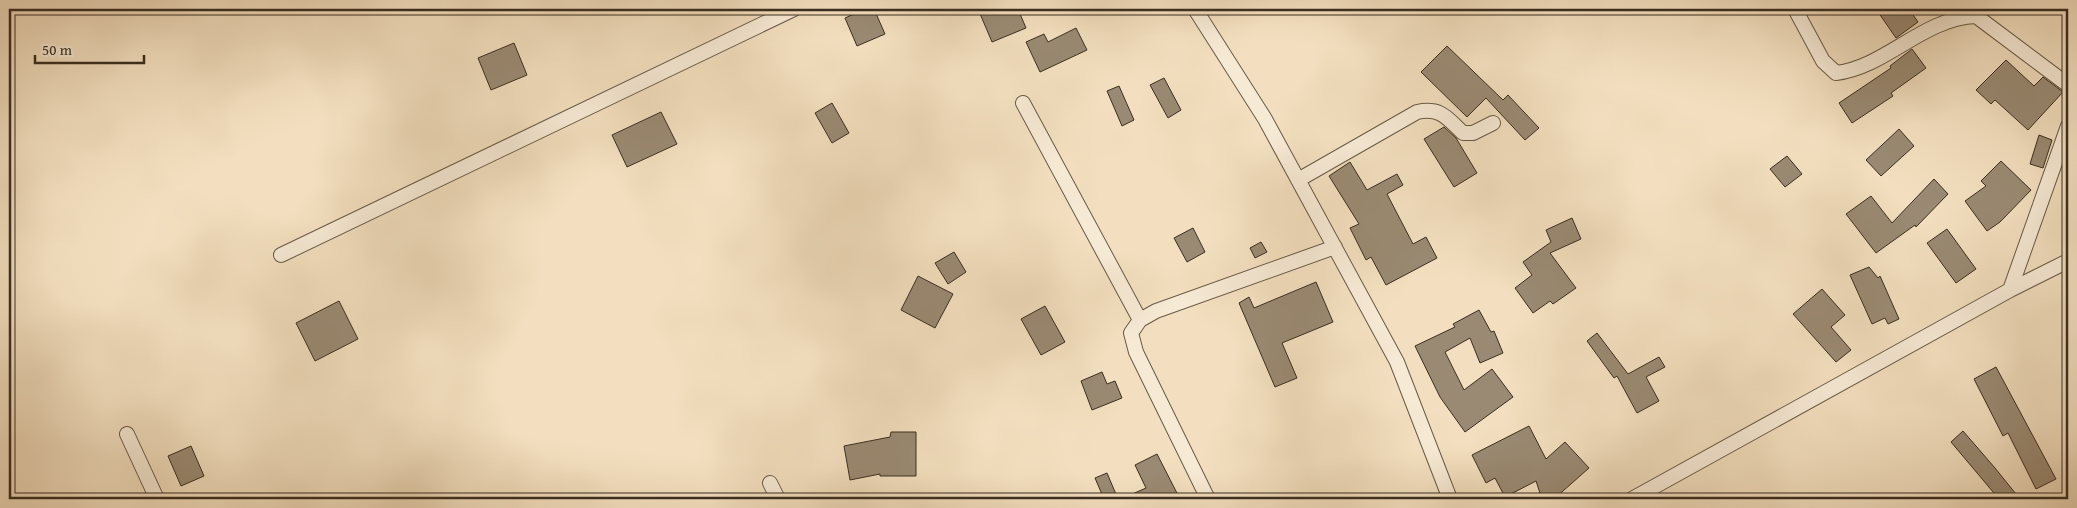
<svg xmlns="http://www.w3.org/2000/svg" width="2077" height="508" viewBox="0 0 2077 508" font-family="'Gentium Book Plus',serif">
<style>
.building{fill:#9a8a73;stroke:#3a2e21}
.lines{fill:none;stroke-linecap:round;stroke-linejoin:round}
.minor-casing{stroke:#685a48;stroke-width:16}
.minor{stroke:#f7ead5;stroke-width:14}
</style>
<rect width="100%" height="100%" fill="#f3dfbf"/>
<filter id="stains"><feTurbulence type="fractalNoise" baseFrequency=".004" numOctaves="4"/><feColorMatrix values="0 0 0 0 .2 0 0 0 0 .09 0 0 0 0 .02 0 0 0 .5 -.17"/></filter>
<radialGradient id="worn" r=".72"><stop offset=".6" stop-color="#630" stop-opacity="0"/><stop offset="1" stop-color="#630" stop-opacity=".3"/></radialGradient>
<path class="building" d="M 865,9 L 874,9 L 885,34 L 857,46 L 845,18 Z
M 978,9 L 1018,9 L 1026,28 L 992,42 Z
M 1876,9 L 1909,9 L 1918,22 L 1896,38 Z
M 1076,28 L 1087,50 L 1040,72 L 1026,42 L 1044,34 L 1048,42 Z
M 514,43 L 527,75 L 491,90 L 478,58 Z
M 1447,46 L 1503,100 L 1508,95 L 1539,128 L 1525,140 L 1486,98 L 1467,117 L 1421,72 Z
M 1912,49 L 1926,68 L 1891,93 L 1893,96 L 1852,123 L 1839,103 L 1891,68 L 1890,66 Z
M 2006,60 L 2034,86 L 2043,77 L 2063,92 L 2028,130 L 1995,100 L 1991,104 L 1976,90 Z
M 1164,78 L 1181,110 L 1168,118 L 1150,85 Z
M 1119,86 L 1134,120 L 1122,126 L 1107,91 Z
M 832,103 L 849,133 L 832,143 L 815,113 Z
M 661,112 L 677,144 L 627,167 L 612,135 Z
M 1444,127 L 1456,138 L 1477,173 L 1454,187 L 1424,139 Z
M 1899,129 L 1914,146 L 1881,176 L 1866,160 Z
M 2039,135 L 2052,140 L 2043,168 L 2030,164 Z
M 1787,156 L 1802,174 L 1785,187 L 1770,169 Z
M 2001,161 L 2031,190 L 2000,222 L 1987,231 L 1965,201 L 1986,186 L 1981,181 Z
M 1350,162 L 1367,190 L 1397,174 L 1403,185 L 1387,194 L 1413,244 L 1426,237 L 1437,258 L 1386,285 L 1371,257 L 1366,260 L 1350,228 L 1359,224 L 1329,176 Z
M 1934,179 L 1948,194 L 1916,227 L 1915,225 L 1876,253 L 1846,214 L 1871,196 L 1892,223 Z
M 1572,218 L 1581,239 L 1550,253 L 1576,288 L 1553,304 L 1550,301 L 1533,313 L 1515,288 L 1532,275 L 1523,262 L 1551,242 L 1546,230 Z
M 1193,228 L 1205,252 L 1187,262 L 1174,238 Z
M 1947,229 L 1976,269 L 1956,283 L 1927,243 Z
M 1261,242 L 1267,252 L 1255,258 L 1250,248 Z
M 954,252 L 966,272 L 948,284 L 935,263 Z
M 1869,267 L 1878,278 L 1880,276 L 1899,319 L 1888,324 L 1885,318 L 1872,324 L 1850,275 Z
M 918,276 L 953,294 L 935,328 L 901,310 Z
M 1316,282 L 1333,322 L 1282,343 L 1297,378 L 1275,387 L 1239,303 L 1249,297 L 1254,308 Z
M 1822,289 L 1845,315 L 1831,327 L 1851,350 L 1836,362 L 1793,314 Z
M 339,301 L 358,339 L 315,361 L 296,323 Z
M 1045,306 L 1065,342 L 1041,355 L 1021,319 Z
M 1479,310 L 1491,332 L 1494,331 L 1503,353 L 1480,363 L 1470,338 L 1445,352 L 1464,390 L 1492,369 L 1513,397 L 1465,432 L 1440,397 L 1415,346 L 1455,327 L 1453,324 Z
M 1597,333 L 1628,374 L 1659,357 L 1665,367 L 1646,377 L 1659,401 L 1637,413 L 1617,376 L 1614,378 L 1587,341 Z
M 1996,367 L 2056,479 L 2036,489 L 2008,433 L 2003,436 L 1974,379 Z
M 1102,372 L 1107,384 L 1115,381 L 1122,398 L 1092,410 L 1081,381 Z
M 1529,426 L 1546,459 L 1565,442 L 1589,468 L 1554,499 L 1542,499 L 1536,481 L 1505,497 L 1495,478 L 1486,483 L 1472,455 Z
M 1963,431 L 1995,468 L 2020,499 L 1999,499 L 1951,442 Z
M 891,432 L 916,432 L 916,476 L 880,476 L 880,474 L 850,480 L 844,446 L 890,437 Z
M 191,446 L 204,476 L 181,486 L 168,456 Z
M 1157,454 L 1180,499 L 1121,499 L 1146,488 L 1135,465 Z
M 1107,473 L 1118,499 L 1104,499 L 1095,478 Z"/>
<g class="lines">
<g class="minor-casing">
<path id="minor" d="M 1195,9 L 1265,119 L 1397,362 L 1450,499
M 1795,9 L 1823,61 L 1836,73 C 1886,67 1923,18 1976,16 L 2068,85
M 1023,103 L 1140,320
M 1298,180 L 1417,112 C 1441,107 1447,118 1463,133 L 1473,133 L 1493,123
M 281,255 L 794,9
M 2010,290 L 2068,126
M 127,434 L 157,499
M 770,483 L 778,499
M 1208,499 L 1136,352 L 1131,333 L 1140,320 L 1156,311 L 1335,247
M 1632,499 L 2010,290 L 2068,261"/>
</g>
<use href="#minor" class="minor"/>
</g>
<rect width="2077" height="508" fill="none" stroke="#f3dfbf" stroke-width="30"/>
<rect x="10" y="10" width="2057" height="488" fill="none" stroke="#3a2e21" stroke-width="2.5"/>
<rect x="15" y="15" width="2047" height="478" fill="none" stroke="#3a2e21"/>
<path d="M35 55v8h109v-8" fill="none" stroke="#3a2e21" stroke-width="2.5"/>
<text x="42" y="55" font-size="15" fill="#3a2e21" stroke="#f7ead5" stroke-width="4" paint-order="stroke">50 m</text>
<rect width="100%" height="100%" filter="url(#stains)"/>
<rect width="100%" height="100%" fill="url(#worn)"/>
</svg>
